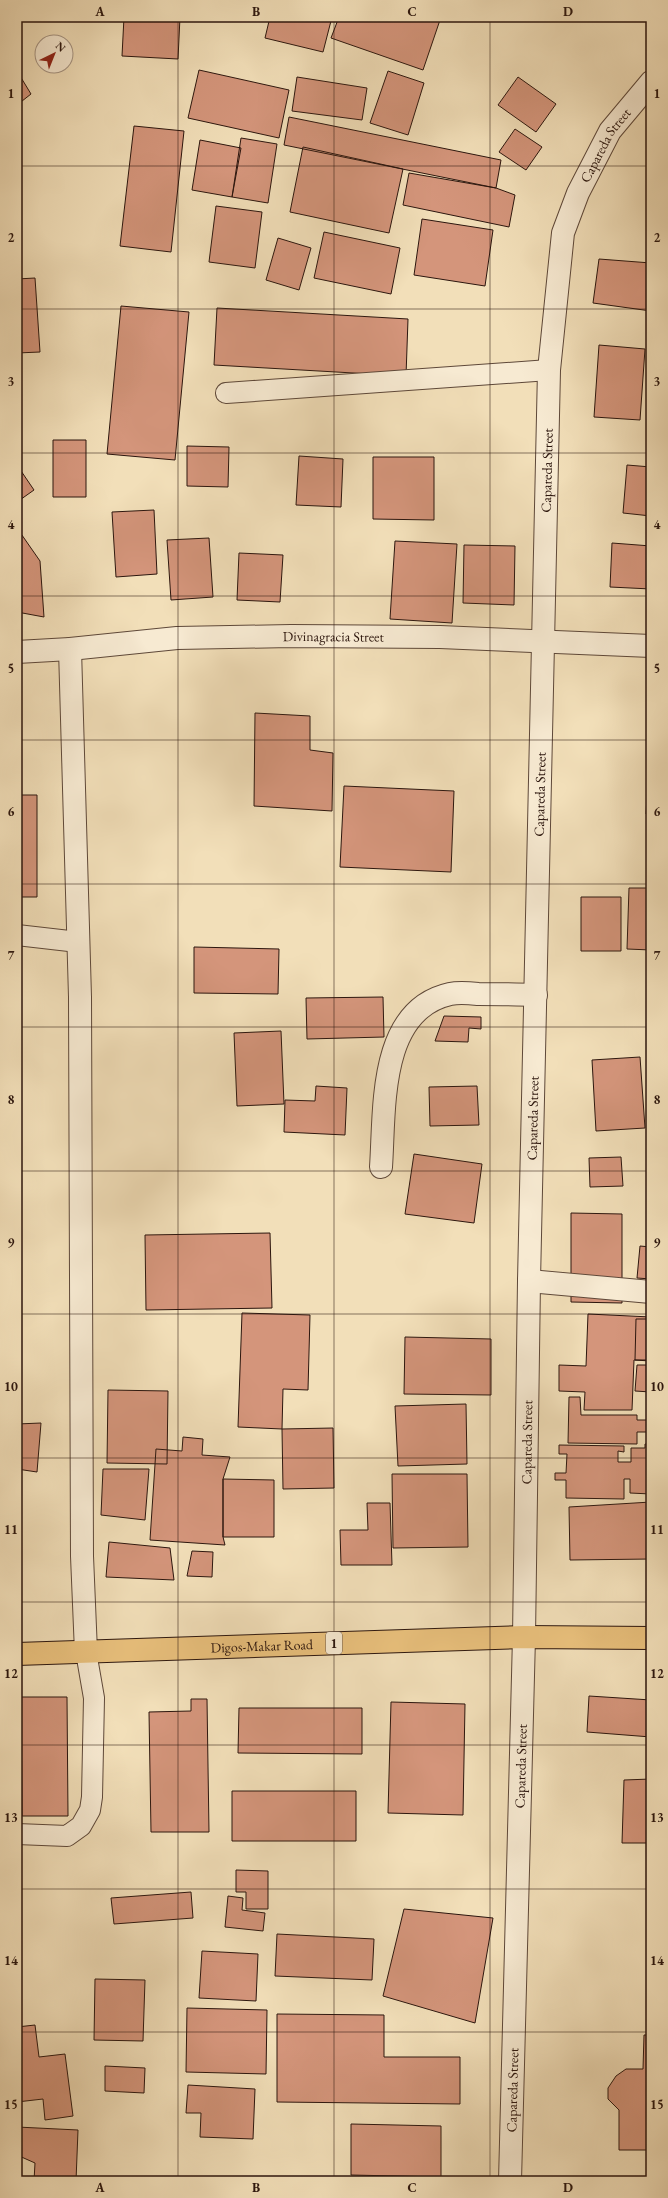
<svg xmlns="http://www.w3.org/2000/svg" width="668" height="2198" viewBox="0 0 668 2198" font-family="'EB Garamond',serif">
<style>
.building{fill:#d4957b;stroke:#2c160e}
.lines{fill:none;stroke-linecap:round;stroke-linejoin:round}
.service-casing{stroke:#5e4839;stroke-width:22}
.minor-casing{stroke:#5e4839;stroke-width:24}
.primary-casing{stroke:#2c160e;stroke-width:24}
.service{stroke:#f7ead2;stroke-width:20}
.minor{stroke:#f7ead2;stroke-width:22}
.primary{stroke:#e9c07c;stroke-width:22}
.grid{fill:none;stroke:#2c160e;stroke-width:1;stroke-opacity:0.55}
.labels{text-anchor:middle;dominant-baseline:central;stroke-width:3.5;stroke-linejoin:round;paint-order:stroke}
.shield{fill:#f7ead2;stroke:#695649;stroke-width:1}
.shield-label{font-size:13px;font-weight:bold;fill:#2c160e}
.street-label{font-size:14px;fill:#2c160e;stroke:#f7ead2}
.neatline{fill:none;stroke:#2c160e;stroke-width:1.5}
.grid-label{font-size:13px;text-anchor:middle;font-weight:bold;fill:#2c160e}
</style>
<rect width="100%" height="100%" fill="#f2dfb9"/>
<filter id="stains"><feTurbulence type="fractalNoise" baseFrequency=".005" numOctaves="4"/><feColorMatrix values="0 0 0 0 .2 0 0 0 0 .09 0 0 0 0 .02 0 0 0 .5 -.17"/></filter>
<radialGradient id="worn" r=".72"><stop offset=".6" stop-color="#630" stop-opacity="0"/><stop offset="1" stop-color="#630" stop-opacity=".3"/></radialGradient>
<path class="building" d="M 124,17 L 180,17 L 178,59 L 122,56 Z
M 270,17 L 332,17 L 323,52 L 265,38 Z
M 339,17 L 441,17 L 423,70 L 331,38 Z
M 199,70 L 289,90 L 279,138 L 188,118 Z
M 17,71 L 31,94 L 17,105 Z
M 388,71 L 424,83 L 408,135 L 370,123 Z
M 297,77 L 367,88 L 362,120 L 292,111 Z
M 518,77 L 556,104 L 536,132 L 498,105 Z
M 289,117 L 501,160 L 496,188 L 284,145 Z
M 134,126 L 184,131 L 171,252 L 120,246 Z
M 515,129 L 542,147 L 526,170 L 499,152 Z
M 241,138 L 277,144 L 268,203 L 232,197 Z
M 200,140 L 241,148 L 232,197 L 192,190 Z
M 303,147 L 403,169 L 389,233 L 290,212 Z
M 409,173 L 496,188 L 515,195 L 509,227 L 403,205 Z
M 216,206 L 262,212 L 255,268 L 209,262 Z
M 422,219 L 493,230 L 485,286 L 414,275 Z
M 324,232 L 400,248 L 391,294 L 314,278 Z
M 278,238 L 311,248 L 299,290 L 266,280 Z
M 599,259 L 651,263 L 651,311 L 593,303 Z
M 35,278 L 40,352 L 17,353 L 17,279 Z
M 121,306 L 189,312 L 175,460 L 107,454 Z
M 217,308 L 408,319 L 406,376 L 214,365 Z
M 599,345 L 645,349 L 640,420 L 594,417 Z
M 53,440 L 86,440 L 86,497 L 53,497 Z
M 187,446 L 229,447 L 228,487 L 187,486 Z
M 299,456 L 343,459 L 341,507 L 296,505 Z
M 373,457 L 434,457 L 434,520 L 373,519 Z
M 17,465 L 34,490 L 17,502 Z
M 627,465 L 651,467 L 651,516 L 623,513 Z
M 154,510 L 157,574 L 116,577 L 112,512 Z
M 17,528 L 40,561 L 44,617 L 17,612 Z
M 209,538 L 213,597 L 171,600 L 167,540 Z
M 395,541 L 457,544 L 452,623 L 390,619 Z
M 612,543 L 651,546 L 651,589 L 610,587 Z
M 464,545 L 515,546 L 514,605 L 463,603 Z
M 239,553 L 283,555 L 280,602 L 237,600 Z
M 255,713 L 310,716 L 310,750 L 333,753 L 332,811 L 254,806 Z
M 651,718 L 651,815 L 646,814 Z
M 344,786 L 454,791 L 451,872 L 340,867 Z
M 17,795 L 37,795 L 37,897 L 17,897 Z
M 629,888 L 651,888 L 651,950 L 627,949 Z
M 581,897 L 621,897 L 621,951 L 581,951 Z
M 194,947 L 279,949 L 278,994 L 194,993 Z
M 383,997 L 384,1037 L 307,1039 L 306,998 Z
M 444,1016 L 481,1017 L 481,1029 L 469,1028 L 468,1042 L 435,1041 Z
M 281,1031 L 284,1104 L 237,1106 L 234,1033 Z
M 640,1057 L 645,1128 L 596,1131 L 592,1060 Z
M 316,1086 L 347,1088 L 345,1135 L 284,1132 L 285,1100 L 315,1101 Z
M 477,1086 L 479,1125 L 430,1126 L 429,1087 Z
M 414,1154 L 482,1164 L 474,1223 L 405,1214 Z
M 621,1157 L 623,1186 L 590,1187 L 589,1158 Z
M 571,1213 L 622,1214 L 622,1303 L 571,1302 Z
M 270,1233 L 272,1308 L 146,1310 L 145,1235 Z
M 640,1246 L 651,1247 L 651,1279 L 637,1278 Z
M 242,1313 L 310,1315 L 308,1390 L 283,1389 L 282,1429 L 238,1427 Z
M 588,1314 L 651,1317 L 651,1361 L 634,1360 L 632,1410 L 584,1410 L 585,1392 L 559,1391 L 559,1365 L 586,1366 Z
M 636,1319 L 651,1319 L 651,1360 L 635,1360 Z
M 405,1337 L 491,1339 L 491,1395 L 404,1394 Z
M 637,1365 L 651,1365 L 651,1392 L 635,1391 Z
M 108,1390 L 168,1391 L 167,1464 L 107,1463 Z
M 569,1397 L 580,1397 L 581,1415 L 637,1415 L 637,1420 L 651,1420 L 651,1432 L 637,1432 L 637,1444 L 568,1443 Z
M 648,1400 L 651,1400 L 651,1419 L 648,1418 Z
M 466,1404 L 467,1464 L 398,1466 L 395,1406 Z
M 41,1423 L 37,1472 L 17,1469 L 17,1424 Z
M 333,1428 L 334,1488 L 283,1489 L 282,1429 Z
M 183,1437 L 203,1439 L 202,1455 L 230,1457 L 223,1479 L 223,1537 L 225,1545 L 150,1540 L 156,1449 L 182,1451 Z
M 645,1444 L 651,1444 L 651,1494 L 630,1493 L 630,1479 L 624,1479 L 624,1499 L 566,1498 L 566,1480 L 555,1480 L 555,1473 L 566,1473 L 567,1454 L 559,1454 L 559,1445 L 624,1446 L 624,1452 L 618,1451 L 618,1462 L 631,1462 L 631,1448 L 645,1448 Z
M 103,1469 L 149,1469 L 145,1520 L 101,1515 Z
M 392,1474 L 467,1474 L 468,1547 L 393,1548 Z
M 223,1479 L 274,1480 L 274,1537 L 223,1537 Z
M 651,1502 L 651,1559 L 570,1560 L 569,1507 Z
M 367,1503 L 390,1503 L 392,1565 L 341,1565 L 340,1530 L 368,1530 Z
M 109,1542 L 170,1548 L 174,1580 L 106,1577 Z
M 192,1551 L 213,1552 L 212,1577 L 187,1576 Z
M 589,1696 L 651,1700 L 651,1737 L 587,1732 Z
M 21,1697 L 67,1697 L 68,1816 L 22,1816 Z
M 191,1699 L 207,1699 L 209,1832 L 151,1832 L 149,1712 L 191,1711 Z
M 391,1702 L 465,1704 L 463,1815 L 388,1813 Z
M 239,1708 L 362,1708 L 362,1754 L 238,1753 Z
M 651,1779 L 651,1843 L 622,1843 L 624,1780 Z
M 232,1791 L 356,1791 L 356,1841 L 232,1841 Z
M 236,1870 L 268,1871 L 268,1909 L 246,1909 L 246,1892 L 236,1892 Z
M 191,1892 L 193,1918 L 114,1924 L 111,1898 Z
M 228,1896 L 243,1898 L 242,1910 L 265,1913 L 263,1931 L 225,1927 Z
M 404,1909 L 493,1918 L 475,2023 L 383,1996 Z
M 277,1934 L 374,1939 L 372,1980 L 275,1976 Z
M 202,1951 L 258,1954 L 256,2001 L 199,1998 Z
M 95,1979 L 145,1980 L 143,2041 L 94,2040 Z
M 187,2008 L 267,2010 L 266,2074 L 186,2072 Z
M 277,2014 L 384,2015 L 384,2057 L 460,2057 L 460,2104 L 277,2102 Z
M 35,2025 L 39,2057 L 65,2054 L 73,2116 L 45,2120 L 43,2099 L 17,2102 L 17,2027 Z
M 644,2035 L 651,2035 L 651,2150 L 619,2150 L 619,2110 L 608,2099 L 608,2088 L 616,2076 L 626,2069 L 643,2069 Z
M 105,2066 L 145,2068 L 144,2093 L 105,2091 Z
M 188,2085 L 255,2089 L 253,2139 L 200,2137 L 201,2113 L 186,2113 Z
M 351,2124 L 441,2126 L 441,2177 L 351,2175 Z
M 17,2127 L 78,2130 L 76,2181 L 34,2181 L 35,2163 L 17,2155 Z"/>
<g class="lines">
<g class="service-casing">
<path id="service" d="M 226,393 L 549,370
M 17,935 L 78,942
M 17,1834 L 67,1836 L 81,1826 L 90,1810 L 92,1797 L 94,1698 L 86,1652"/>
</g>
<g class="minor-casing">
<g id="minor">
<path d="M 70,649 L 80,997 L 82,1556 L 86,1652"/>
<path id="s1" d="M 17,652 L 70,649 L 177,638 L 291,636 L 440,637 L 651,646"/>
<path d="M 381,1167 C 385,1109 378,1010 450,994 C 459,992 469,993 478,994 C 497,994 516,994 536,995"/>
<path d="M 529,1281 L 651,1292"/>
<path id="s2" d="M 510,2181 L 524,1637 L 529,1281 L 549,370 L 563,233 L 578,193 L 610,131 L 651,82"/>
</g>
</g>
<g class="primary-casing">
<g id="primary">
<path id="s3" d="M 17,1654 L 524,1637 L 651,1638"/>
</g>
</g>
<use href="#service" class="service"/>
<use href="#minor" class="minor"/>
<use href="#primary" class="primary"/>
</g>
<path class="grid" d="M 178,17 L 178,2181M 334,17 L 334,2181M 490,17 L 490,2181M 17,166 L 651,166M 17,309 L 651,309M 17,453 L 651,453M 17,596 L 651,596M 17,740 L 651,740M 17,884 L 651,884M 17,1027 L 651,1027M 17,1171 L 651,1171M 17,1314 L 651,1314M 17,1458 L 651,1458M 17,1602 L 651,1602M 17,1745 L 651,1745M 17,1889 L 651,1889M 17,2032 L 651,2032"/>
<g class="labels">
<rect class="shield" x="326" y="1632" width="16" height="22" rx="3"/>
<g class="shield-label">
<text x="334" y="1643">1</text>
</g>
<g class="street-label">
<text stroke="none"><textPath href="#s2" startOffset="2047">Capareda Street</textPath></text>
<text stroke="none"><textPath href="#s2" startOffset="1711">Capareda Street</textPath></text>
<text stroke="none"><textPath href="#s1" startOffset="317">Divinagracia Street</textPath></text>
<text stroke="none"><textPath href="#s2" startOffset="1387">Capareda Street</textPath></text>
<text stroke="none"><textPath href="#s2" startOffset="1063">Capareda Street</textPath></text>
<text stroke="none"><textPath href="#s2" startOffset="739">Capareda Street</textPath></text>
<text stroke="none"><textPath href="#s3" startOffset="245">Digos-Makar Road</textPath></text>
<text stroke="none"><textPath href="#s2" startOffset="415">Capareda Street</textPath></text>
<text stroke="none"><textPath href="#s2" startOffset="91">Capareda Street</textPath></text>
</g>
</g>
<rect width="668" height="2198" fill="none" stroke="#f2dfb9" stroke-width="44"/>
<g transform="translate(54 54) rotate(43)"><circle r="19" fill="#f7ead2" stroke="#a69584"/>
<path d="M0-3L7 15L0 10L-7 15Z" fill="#8f2418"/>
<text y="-6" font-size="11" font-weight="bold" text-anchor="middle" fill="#2c160e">N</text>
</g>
<rect x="22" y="22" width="624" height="2154" class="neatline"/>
<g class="grid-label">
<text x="100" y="16">A</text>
<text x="256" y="16">B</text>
<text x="412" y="16">C</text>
<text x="568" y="16">D</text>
<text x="11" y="98">1</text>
<text x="657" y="98">1</text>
<text x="11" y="242">2</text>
<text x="657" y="242">2</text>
<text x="11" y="386">3</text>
<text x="657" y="386">3</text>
<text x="11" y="529">4</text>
<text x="657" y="529">4</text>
<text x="11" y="673">5</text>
<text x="657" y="673">5</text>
<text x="11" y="816">6</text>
<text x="657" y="816">6</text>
<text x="11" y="960">7</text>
<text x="657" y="960">7</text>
<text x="11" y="1104">8</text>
<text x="657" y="1104">8</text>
<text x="11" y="1247">9</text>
<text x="657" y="1247">9</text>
<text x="11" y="1391">10</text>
<text x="657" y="1391">10</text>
<text x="11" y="1534">11</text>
<text x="657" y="1534">11</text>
<text x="11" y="1678">12</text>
<text x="657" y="1678">12</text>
<text x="11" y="1822">13</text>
<text x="657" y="1822">13</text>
<text x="11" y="1965">14</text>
<text x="657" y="1965">14</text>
<text x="11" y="2109">15</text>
<text x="657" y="2109">15</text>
<text x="100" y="2192">A</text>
<text x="256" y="2192">B</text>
<text x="412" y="2192">C</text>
<text x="568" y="2192">D</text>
</g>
<rect width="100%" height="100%" filter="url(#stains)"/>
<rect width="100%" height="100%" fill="url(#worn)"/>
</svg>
